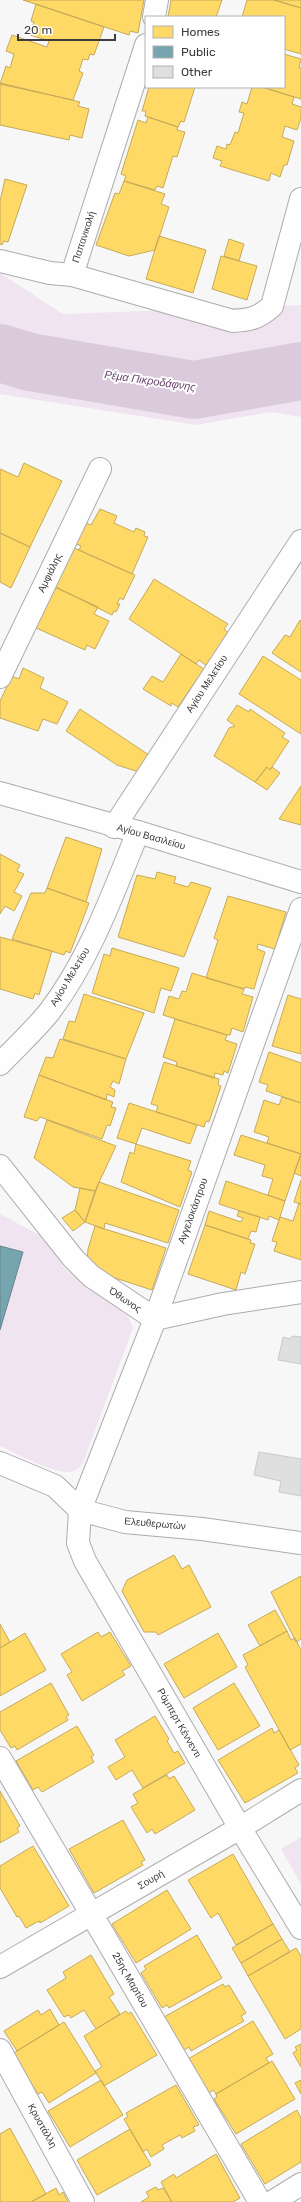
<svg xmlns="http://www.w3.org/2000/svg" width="301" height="2202" viewBox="0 0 301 2202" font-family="Rubik,sans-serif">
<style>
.green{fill:#f0e4f1}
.homes{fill:#ffd966;stroke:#c5aa5a}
.public{fill:#76a5af;stroke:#65868d}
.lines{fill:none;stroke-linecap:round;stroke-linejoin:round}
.river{stroke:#dbcadc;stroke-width:58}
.building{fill:#e0dfe0;stroke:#cac9ca}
.minor-casing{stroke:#adacad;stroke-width:24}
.tertiary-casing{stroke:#adacad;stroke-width:24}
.minor{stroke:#fefefe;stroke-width:22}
.tertiary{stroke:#fefefe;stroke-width:22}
.labels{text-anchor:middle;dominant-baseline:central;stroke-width:4;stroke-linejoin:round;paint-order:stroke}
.street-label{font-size:10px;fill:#3d3c3d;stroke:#fff}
.water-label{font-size:11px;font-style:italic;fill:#69456c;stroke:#fff}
</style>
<rect width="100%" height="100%" fill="#f8f7f8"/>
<path class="green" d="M 0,273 L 63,314 L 301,305 L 301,417 L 270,412 L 196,425 L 0,394 Z
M 0,1214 L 45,1238 L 65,1269 L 128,1316 L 133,1328 L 83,1463 C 81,1465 77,1470 74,1471 C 58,1477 16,1453 0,1446 Z
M 301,1837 L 301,1884 L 281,1849 Z"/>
<path class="homes" d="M 23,0 L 144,0 L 138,33 L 130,31 L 129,35 Z
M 171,0 L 222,0 L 216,17 L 168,17 Z
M 247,0 L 274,0 L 301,8 L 301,54 L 284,49 L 284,17 L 242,17 Z
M 274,0 L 301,0 L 301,8 Z
M 36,4 L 104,27 L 94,55 L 90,54 L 88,60 L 83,59 L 79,71 L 83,73 L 73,100 L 0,84 L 6,66 L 10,68 L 14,54 L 6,51 L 12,35 L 47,47 L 49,41 L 30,35 L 34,22 L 31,21 Z
M 284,54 L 301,59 L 299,68 L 301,68 L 301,99 L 262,87 L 284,87 Z
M 0,83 L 80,102 L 78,106 L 89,109 L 82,138 L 70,135 L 69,140 L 0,125 Z
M 149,87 L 195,87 L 184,122 L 181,121 L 178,127 L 145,116 L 146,111 L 142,111 Z
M 252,87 L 262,87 L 294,97 L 292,104 L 301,107 L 301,118 L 297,130 L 285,126 L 282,137 L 294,141 L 287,165 L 284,165 L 280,177 L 271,173 L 269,181 L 220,166 L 222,161 L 213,158 L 217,146 L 226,149 L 227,144 L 230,145 L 235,132 L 238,133 L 244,113 L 239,112 L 242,102 L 247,104 Z
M 148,117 L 178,127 L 177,130 L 185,132 L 177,157 L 173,156 L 163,188 L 157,186 L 155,190 L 124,181 L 126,176 L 121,174 L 138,120 L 146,123 Z
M 5,179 L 27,185 L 8,242 L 4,241 L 2,245 L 0,244 L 0,201 Z
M 124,181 L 165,194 L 161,204 L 169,207 L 155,250 L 129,256 L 96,245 L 115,193 L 119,194 Z
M 159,236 L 206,250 L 193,293 L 146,279 Z
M 229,239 L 244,244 L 239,261 L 224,256 Z
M 221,256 L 257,266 L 247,300 L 212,289 Z
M 24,463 L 62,481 L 30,547 L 0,533 L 0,469 L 18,477 Z
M 100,509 L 117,516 L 114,523 L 134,532 L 136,528 L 145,532 L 144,536 L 148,537 L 132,574 L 79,550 L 81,546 L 74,543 L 83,522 L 91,525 Z
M 0,533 L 30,547 L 11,588 L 0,582 Z
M 72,547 L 135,575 L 123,600 L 120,598 L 117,604 L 120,604 L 116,612 L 114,611 L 112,615 L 54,586 Z
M 154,579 L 228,624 L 224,629 L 230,634 L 208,667 L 199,660 L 196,664 L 129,619 Z
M 50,585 L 98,607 L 94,614 L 109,621 L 95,649 L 87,645 L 85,650 L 34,627 Z
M 300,620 L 301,621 L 301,672 L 272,653 L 285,635 L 290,637 Z
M 181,654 L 204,669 L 178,707 L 172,703 L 171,706 L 143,689 L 152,676 L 163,682 Z
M 263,656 L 301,680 L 301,734 L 239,694 Z
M 23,668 L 44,678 L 40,688 L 68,702 L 57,724 L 43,719 L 38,731 L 0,718 L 0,701 L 12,676 L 19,679 Z
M 237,705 L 249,712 L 250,709 L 285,733 L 282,737 L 289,741 L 270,770 L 267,767 L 255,782 L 214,756 L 229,728 L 235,726 L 227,720 Z
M 80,709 L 149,755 L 139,772 L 117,765 L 66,731 Z
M 267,767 L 270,770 L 272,767 L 280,773 L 267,790 L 255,782 Z
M 301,786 L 301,825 L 279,819 Z
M 66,837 L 102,849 L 86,902 L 47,888 Z
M 0,854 L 20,865 L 17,871 L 24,874 L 14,892 L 22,896 L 14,911 L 5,906 L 0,914 Z
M 157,872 L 176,877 L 174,883 L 188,887 L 191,882 L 211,888 L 184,957 L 118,937 L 137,875 L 155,879 Z
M 47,888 L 89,903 L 70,953 L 66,951 L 64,955 L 12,939 L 31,893 L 45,893 Z
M 228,896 L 286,912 L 275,949 L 258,944 L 257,949 L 265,952 L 254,989 L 245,987 L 244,989 L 206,978 L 218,940 L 214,938 Z
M 0,937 L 52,951 L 39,995 L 35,993 L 33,999 L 0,989 Z
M 112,948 L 179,968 L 171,991 L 161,988 L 154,1013 L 92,993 L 104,954 L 110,956 Z
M 192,973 L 244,989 L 242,994 L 253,997 L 243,1032 L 232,1028 L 230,1035 L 227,1035 L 163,1015 L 169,996 L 179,999 L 182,991 L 186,992 Z
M 84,994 L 144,1013 L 126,1059 L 63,1039 L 69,1021 L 75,1022 Z
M 288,995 L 301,999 L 301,1054 L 272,1046 Z
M 175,1019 L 227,1035 L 225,1040 L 237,1044 L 228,1073 L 224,1071 L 223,1075 L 215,1073 L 214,1078 L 176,1066 L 177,1062 L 163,1057 Z
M 60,1039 L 126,1059 L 119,1084 L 113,1081 L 110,1087 L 115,1090 L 114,1097 L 107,1094 L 106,1100 L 39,1075 L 46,1057 L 53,1058 Z
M 269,1052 L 301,1063 L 301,1103 L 266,1091 L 268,1085 L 259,1082 Z
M 164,1062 L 219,1079 L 218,1085 L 221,1086 L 209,1122 L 206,1121 L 204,1127 L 156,1112 L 158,1106 L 151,1104 Z
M 39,1075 L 113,1102 L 111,1107 L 116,1108 L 110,1126 L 107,1125 L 102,1139 L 40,1117 L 37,1121 L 24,1117 Z
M 282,1097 L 301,1103 L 301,1154 L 267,1143 L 269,1137 L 254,1132 L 264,1100 L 279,1105 Z
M 129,1103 L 197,1125 L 190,1144 L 142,1128 L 136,1144 L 117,1138 Z
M 47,1120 L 116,1146 L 95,1191 L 73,1187 L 34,1158 Z
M 241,1135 L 301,1154 L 285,1201 L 268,1195 L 273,1179 L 262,1176 L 265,1165 L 234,1155 Z
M 136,1144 L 191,1161 L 188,1170 L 192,1172 L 180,1207 L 121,1182 L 130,1152 L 134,1154 Z
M 301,1154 L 301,1176 L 294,1173 Z
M 301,1180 L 301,1204 L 294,1202 Z
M 226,1181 L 285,1201 L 279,1220 L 269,1216 L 268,1220 L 219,1204 Z
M 99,1182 L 179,1210 L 168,1243 L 105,1223 L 104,1229 L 85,1222 Z
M 80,1188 L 95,1191 L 85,1222 L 75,1210 Z
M 299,1203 L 301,1204 L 301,1260 L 274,1251 L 277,1242 L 272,1241 L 280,1217 L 293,1221 Z
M 75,1210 L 85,1222 L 73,1231 L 62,1218 Z
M 209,1211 L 241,1222 L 243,1218 L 237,1216 L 239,1211 L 260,1217 L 256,1232 L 251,1231 L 248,1239 L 205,1225 Z
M 205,1225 L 251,1240 L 250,1243 L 255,1244 L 245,1274 L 241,1272 L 236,1290 L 188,1274 Z
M 95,1226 L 166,1248 L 152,1290 L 106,1275 L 87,1264 L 88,1249 Z
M 174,1555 L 182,1569 L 189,1565 L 211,1607 L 158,1635 L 156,1632 L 144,1632 L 122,1591 L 127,1580 Z
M 301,1576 L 301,1639 L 296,1642 L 271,1592 Z
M 275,1610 L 287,1631 L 260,1646 L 248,1625 Z
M 0,1624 L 10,1642 L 0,1648 Z
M 287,1631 L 291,1640 L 295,1638 L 301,1650 L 301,1744 L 290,1750 L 245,1667 L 248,1665 L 243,1655 Z
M 98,1632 L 101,1637 L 110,1632 L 131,1666 L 122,1671 L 125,1675 L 82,1701 L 67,1675 L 72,1672 L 61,1654 Z
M 25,1633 L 46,1670 L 0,1696 L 0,1648 Z
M 218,1633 L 237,1667 L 184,1698 L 164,1664 Z
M 51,1683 L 69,1715 L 66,1717 L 68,1720 L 17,1750 L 15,1746 L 11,1748 L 0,1730 L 0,1712 Z
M 234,1683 L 260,1726 L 218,1750 L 193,1708 Z
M 155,1716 L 169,1739 L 167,1741 L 174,1753 L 178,1751 L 185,1763 L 143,1788 L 132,1770 L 116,1780 L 108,1767 L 125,1757 L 115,1740 Z
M 77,1726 L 94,1755 L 91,1757 L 94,1762 L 42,1792 L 38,1787 L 33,1790 L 16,1761 Z
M 272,1728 L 274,1733 L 279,1730 L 299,1765 L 295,1768 L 298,1773 L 245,1803 L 218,1760 Z
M 167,1775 L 169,1779 L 174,1776 L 195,1810 L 155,1834 L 152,1829 L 147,1833 L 131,1807 L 138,1803 L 133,1794 Z
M 0,1791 L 20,1826 L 17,1828 L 19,1832 L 0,1843 Z
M 123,1820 L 145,1860 L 141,1862 L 143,1865 L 94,1893 L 69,1849 Z
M 33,1846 L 69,1906 L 40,1923 L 39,1921 L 26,1928 L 19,1916 L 17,1917 L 0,1888 L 0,1866 Z
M 233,1854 L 273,1924 L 236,1945 L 218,1913 L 211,1918 L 188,1880 Z
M 167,1890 L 191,1929 L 136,1963 L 112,1924 Z
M 273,1924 L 282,1939 L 241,1963 L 232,1948 Z
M 197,1935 L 222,1978 L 169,2008 L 167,2005 L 162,2008 L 141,1973 L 146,1969 L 144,1966 Z
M 282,1939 L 290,1952 L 248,1976 L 241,1963 Z
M 296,1948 L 301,1956 L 301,2029 L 285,2039 L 248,1976 Z
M 91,1955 L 114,1994 L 109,1997 L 120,2014 L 96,2029 L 84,2010 L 71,2018 L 69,2015 L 64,2017 L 47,1990 L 66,1978 L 63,1972 Z
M 223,1984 L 225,1987 L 229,1985 L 246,2013 L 241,2016 L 244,2021 L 191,2051 L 189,2047 L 184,2050 L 164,2017 Z
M 50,2009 L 59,2025 L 17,2051 L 4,2031 L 38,2010 L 41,2015 Z
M 126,2011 L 128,2014 L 131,2012 L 157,2055 L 104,2086 L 95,2071 L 102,2067 L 84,2036 Z
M 253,2021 L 273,2054 L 266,2058 L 269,2063 L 216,2094 L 213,2090 L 209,2093 L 188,2059 Z
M 64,2022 L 96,2073 L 49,2103 L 42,2092 L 38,2094 L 12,2054 Z
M 301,2044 L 301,2067 L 293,2053 L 297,2050 L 295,2047 Z
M 272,2061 L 295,2099 L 236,2134 L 214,2099 L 217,2097 L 216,2094 Z
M 101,2080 L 123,2115 L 70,2147 L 48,2111 Z
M 301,2080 L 301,2094 L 295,2083 Z
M 176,2085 L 199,2125 L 193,2127 L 195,2131 L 182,2138 L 180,2135 L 162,2145 L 164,2149 L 151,2157 L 147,2149 L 143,2152 L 124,2119 L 128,2117 L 126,2113 Z
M 297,2110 L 301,2118 L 301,2162 L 265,2184 L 241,2144 Z
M 10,2128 L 46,2194 L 31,2202 L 0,2202 L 0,2134 Z
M 130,2129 L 151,2165 L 97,2195 L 77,2160 Z
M 216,2154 L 240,2198 L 233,2202 L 172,2202 L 161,2182 L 174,2174 L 176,2178 Z
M 156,2187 L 158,2190 L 163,2188 L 172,2202 L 141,2202 L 149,2197 L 146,2192 Z
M 56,2188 L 59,2195 L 63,2192 L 68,2202 L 31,2202 Z"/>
<path class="public" d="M 0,1246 L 23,1252 L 0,1330 Z"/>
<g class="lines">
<path class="river" d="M 0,353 L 30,362 L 194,390 L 301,371"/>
</g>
<path class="building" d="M 292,1336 L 301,1337 L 301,1364 L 278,1360 L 283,1337 L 290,1339 Z
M 259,1452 L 301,1459 L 301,1496 L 279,1492 L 281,1481 L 254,1475 Z"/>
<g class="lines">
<g class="minor-casing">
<path id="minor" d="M 154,17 L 157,0
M 146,45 L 72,275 L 233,321 C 250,320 259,318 272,306 L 301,199
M 0,261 L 50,273 L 72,275
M 0,677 L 100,469
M 114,827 L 301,541
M 301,909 L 155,1319 L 80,1510 L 78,1543 L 85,1561 L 240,1828 L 301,1928
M 0,1064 C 16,1047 35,1030 50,1011 C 90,958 113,893 138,832
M 0,1166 L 73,1258 L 91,1276 L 155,1319 L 223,1304 L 301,1292
M 0,1463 L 55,1486 L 80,1510 L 125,1522 L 202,1529 L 301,1543
M 0,1758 L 260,2202
M 0,1967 L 240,1828 L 301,1790
M 0,2050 L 83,2202
M 272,2202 L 301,2184"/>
</g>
<g class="tertiary-casing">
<path id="tertiary" d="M 0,793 L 138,832 L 301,882"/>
</g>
<use href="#minor" class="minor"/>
<use href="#tertiary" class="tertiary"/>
</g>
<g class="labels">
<g class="street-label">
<text transform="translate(84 237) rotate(-72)">Παπανικολή</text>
<text transform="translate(50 573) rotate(-64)">Αμφιάλης</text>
<text transform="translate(207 684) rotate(-57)">Αγίου Μελετίου</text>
<text transform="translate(151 837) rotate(16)">Αγίου Βασιλείου</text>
<text transform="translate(70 977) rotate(-59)">Αγίου Μελετίου</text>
<text transform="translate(193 1211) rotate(-70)">Αγγελοκάστρου</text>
<text transform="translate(125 1300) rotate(34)">Όθωνος</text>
<text transform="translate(155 1524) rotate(5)">Ελευθερωτών</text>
<text transform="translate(179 1723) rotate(60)">Ρόμπερτ Κέννεντι</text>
<text transform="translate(151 1880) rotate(-30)">Σουρή</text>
<text transform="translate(130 1980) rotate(60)">25ης Μαρτίου</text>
<text transform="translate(42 2126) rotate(61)">Κρυστάλλη</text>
</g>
<g class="water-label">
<text transform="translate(150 381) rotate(8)">Ρέμα Πικροδάφνης</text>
</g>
</g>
<rect x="145" y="16" width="140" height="72" fill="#ffffff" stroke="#b1b1b1"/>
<rect x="153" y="26" width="20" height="12" fill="#ffd966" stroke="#b1b1b1"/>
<text x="181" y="36" font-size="12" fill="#3d3c3d">Homes</text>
<rect x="153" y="46" width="20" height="12" fill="#76a5af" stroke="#b1b1b1"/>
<text x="181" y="56" font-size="12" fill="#3d3c3d">Public</text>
<rect x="153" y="66" width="20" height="12" fill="#e0dfe0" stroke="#b1b1b1"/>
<text x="181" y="76" font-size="12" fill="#3d3c3d">Other</text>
<path d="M18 34v6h97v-6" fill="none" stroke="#3d3c3d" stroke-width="2"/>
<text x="24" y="34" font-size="12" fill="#3d3c3d" stroke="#ffffff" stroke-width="3" paint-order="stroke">20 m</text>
</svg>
